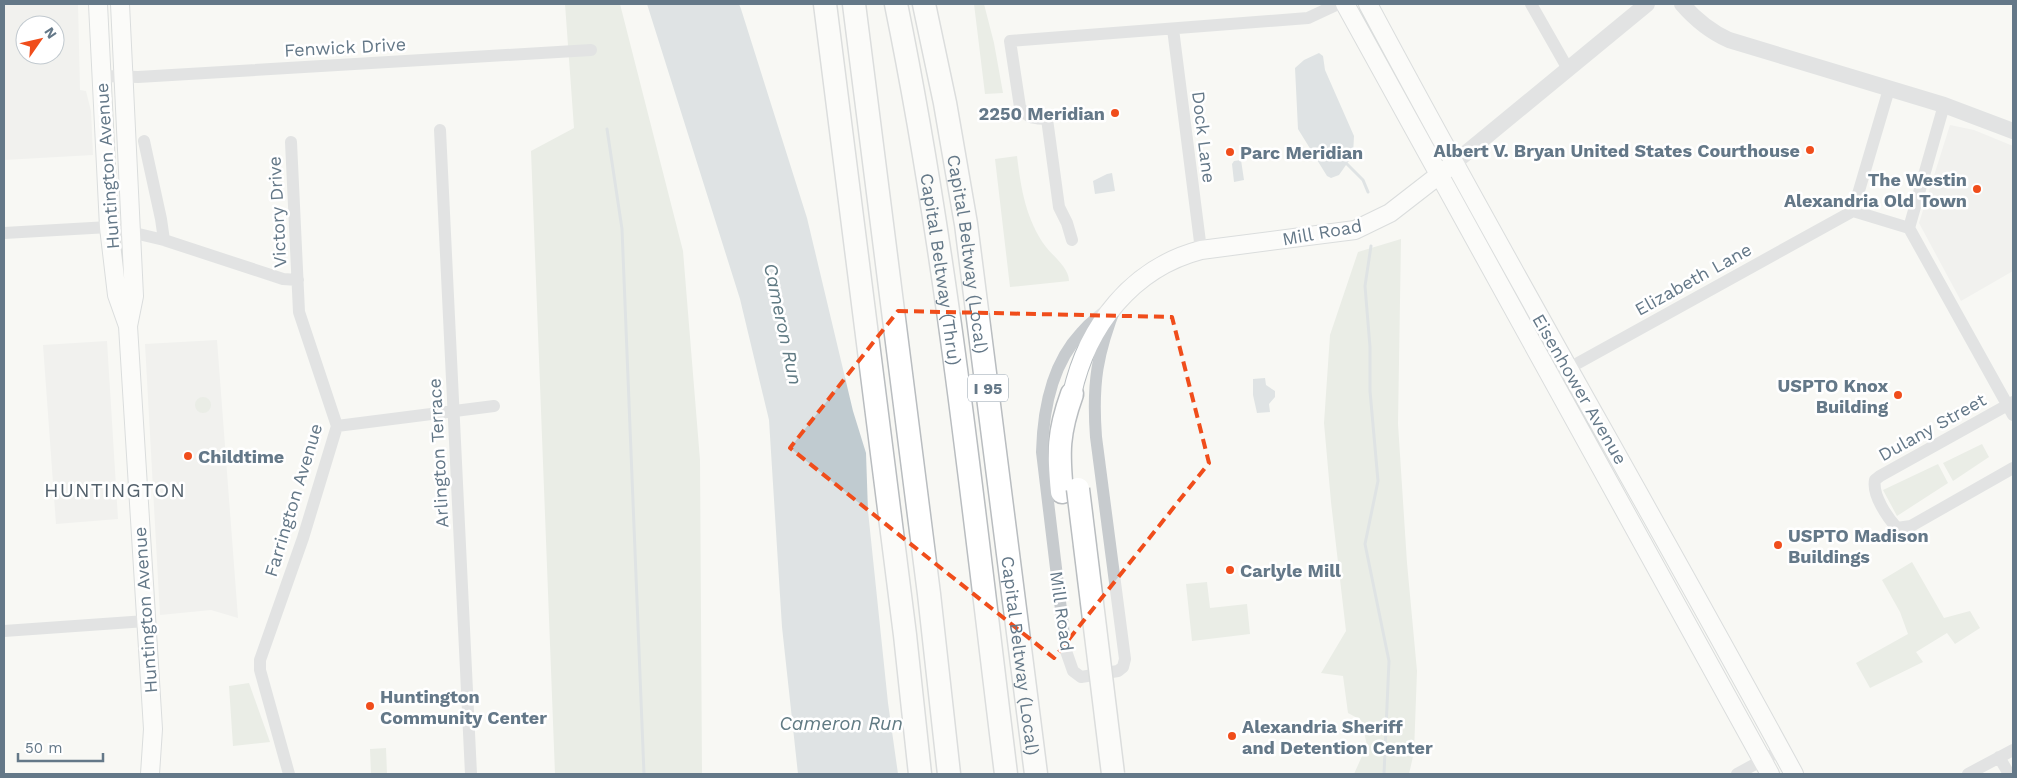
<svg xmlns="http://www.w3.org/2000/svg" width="2017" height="778" viewBox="0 0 2017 778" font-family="'Work Sans',sans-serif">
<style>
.built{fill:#e8e9e7;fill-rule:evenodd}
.green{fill:#d9e0d5}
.water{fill:#c0cbd0}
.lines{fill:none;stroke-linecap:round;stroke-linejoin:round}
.stream{stroke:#c0cbd0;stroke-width:3}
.secondary-casing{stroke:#b7bdc1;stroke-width:20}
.motorway-casing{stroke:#b9bdc0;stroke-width:25}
.minor{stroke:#c7cbce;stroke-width:12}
.tertiary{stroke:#c7cbce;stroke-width:16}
.secondary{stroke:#fff;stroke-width:18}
.motorway{stroke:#fff;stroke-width:22}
.motorway-bridge-casing{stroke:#b9bdc0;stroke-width:25;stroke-linecap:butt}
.motorway-bridge{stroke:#fff;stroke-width:22}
.marked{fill:none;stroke:#f04d1b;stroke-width:4;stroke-dasharray:10 6;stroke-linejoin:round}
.poi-dot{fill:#f04d1b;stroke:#fff;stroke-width:2}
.labels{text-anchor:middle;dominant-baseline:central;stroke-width:5;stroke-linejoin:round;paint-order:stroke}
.shield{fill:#fff;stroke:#92a0ac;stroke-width:1}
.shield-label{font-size:16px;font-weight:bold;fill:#647888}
.street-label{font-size:18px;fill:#647888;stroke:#fff}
.poi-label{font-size:18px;font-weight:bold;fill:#647888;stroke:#fff;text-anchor:start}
.water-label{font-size:19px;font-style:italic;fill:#607a83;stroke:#fff}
.quarter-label{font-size:20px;letter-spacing:1px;fill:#53616c;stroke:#fff}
</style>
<rect width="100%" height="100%" fill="#f8f8f4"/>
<path class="built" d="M 4,4 L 78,4 L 80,90 L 86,91 L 91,111 L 93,155 L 4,160 ZM 25,25 L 55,25 L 55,55 L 25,55 Z
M 1950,125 L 1974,130 L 2013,146 L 2013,271 L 1961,301 L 1919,223 Z
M 217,340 L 238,618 L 211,610 L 160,615 L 145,344 Z
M 107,341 L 118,519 L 56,524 L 43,345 Z"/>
<path class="green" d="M 565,4 L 620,4 L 683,251 L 700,460 L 702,774 L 555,774 L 531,151 L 574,128 Z
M 974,4 L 984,4 L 994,43 L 1003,93 L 985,94 Z
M 1017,156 C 1021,189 1026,220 1046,247 C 1054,257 1069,268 1069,281 L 1010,287 L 995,159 Z
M 1401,239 L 1398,424 L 1407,563 L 1417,671 L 1414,752 L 1409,774 L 1354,774 L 1367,745 L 1361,720 L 1348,713 L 1343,676 L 1321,673 L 1346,631 L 1331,502 L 1324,423 L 1330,335 L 1358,252 Z
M195 405a8 8 0 1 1 16 0a8 8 0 1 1-16 0Z
M 1982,444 L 1989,457 L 1953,481 L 1943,463 Z
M 1938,464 L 1948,483 L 1897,516 L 1883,490 Z
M 1912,562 L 1944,618 L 1970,611 L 1980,628 L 1955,644 L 1947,633 L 1916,652 L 1923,662 L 1870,688 L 1856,663 L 1908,634 L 1900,612 L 1882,580 Z
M 1207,582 L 1210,608 L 1247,604 L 1250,634 L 1192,641 L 1186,584 Z
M 249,683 L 270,742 L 233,746 L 229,686 Z
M 386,748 L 387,774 L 371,774 L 370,749 Z"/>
<path class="water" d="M 647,4 L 739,4 L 741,9 L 807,218 L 853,411 L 866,453 L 868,511 L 888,703 L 898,774 L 798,774 L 782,627 L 769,420 L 740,299 Z
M 1319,53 L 1323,56 L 1325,70 L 1354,136 L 1353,155 L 1339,175 L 1331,178 L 1327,176 L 1298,129 L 1295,68 L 1304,60 Z
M 1241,160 L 1244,180 L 1234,182 L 1232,164 L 1234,161 Z
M 1112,173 L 1115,191 L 1095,194 L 1093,181 L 1107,174 Z
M 1265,378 L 1266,385 L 1275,391 L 1275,397 L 1269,404 L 1270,412 L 1257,413 L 1253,395 L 1253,379 Z"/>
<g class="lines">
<path class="stream" d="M 607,129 L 622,229 L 644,774
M 1347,164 L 1363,180 L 1368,192
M 1371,246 L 1365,286 L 1370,347 L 1370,391 L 1378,481 L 1365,544 L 1389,661 L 1384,774"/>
<g class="secondary-casing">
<path id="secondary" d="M 98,4 L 109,227 L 117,295 L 128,326
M 120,4 L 134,296 L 128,326 L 153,729 L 150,774
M 1345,4 L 1770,774
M 1368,4 C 1506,263 1654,516 1794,774
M 1072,394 C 1087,326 1132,268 1201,250 L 1355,230 L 1390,213 L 1448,168"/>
</g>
<g class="motorway-casing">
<g id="motorway">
<path d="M 825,4 L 905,635 L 920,774"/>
<path d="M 854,4 L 929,594 L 949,774"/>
<path id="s1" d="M 896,4 C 948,258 974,517 1006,774"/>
<path id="s2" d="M 924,4 L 945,103 L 966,224 L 1036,774"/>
<path d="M 1062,492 C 1058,452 1058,433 1072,394"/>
</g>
</g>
<path class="minor" d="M 1531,4 L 1568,69
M 1173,29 L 1201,250
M 101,76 L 138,77 L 591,50
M 440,130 L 471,774
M 144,141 L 161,219 L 164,240
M 1853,211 L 1909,228 L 2013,415
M 1853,211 L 1889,89
M 1909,228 L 1944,105
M 4,233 L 109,227 L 164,240 L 283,279 L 298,280
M 1072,240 L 1067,223 L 1059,207 L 1047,119 C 1033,118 1028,119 1020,107 L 1010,41 L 1308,18 L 1338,4
M 1117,303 C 1097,353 1092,383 1096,437 L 1125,659 L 1123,667 L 1118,671 L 1081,677 L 1073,671 L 1066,651 L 1042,452 C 1043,411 1052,364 1081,333 C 1091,321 1104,312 1117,303 Z
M 1551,378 L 1853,211
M 2013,402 L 1880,476 L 1875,480 C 1872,495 1887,517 1897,528 L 1911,526 L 2013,468
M 337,426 L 494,406
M 4,631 L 146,621
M 1999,757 L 2009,774
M 289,774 L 260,670 L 260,660 L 303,538 L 337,426 L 299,312 L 291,142
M 1737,774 L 1781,750
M 1968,774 L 2013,750"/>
<path class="tertiary" d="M 1682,4 C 1695,19 1711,32 1729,40 L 1944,105 L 2013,131
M 1454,163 L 1647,4"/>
<use href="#secondary" class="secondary"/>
<use href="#motorway" class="motorway"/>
<g class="motorway-bridge-casing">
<path id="motorway-bridge" d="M 1078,489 L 1113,774"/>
</g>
<use href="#motorway-bridge" class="motorway-bridge"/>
</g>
<path d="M0 0H2017V778H0ZM 898,311 L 1172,317 L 1209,463 L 1054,658 L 790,448 Z" fill="#f8f8f4" fill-opacity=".55" fill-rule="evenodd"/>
<path class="marked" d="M 898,311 L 1172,317 L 1209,463 L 1054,658 L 790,448 Z"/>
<g class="poi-dot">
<circle cx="1115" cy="113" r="5"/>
<circle cx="1810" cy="150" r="5"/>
<circle cx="1230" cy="152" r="5"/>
<circle cx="1977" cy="189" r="5"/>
<circle cx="1898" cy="395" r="5"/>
<circle cx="188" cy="456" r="5"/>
<circle cx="1778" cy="545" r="5"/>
<circle cx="1230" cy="570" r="5"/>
<circle cx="370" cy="706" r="5"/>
<circle cx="1232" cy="736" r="5"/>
</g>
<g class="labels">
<rect class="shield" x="968" y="374.5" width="40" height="27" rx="4"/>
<g class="shield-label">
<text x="988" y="388">I 95</text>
</g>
<g class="street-label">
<text transform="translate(345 47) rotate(-3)">Fenwick Drive</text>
<text transform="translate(1204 137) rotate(83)">Dock Lane</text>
<text transform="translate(107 166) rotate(-94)">Huntington Avenue</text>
<text transform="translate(277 212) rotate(-93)">Victory Drive</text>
<text transform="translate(1322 232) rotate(-10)">Mill Road</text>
<text stroke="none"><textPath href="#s2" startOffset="254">Capital Beltway (Local)</textPath></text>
<text stroke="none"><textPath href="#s1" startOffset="269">Capital Beltway (Thru)</textPath></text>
<text transform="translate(1693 279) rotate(-29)">Elizabeth Lane</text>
<text transform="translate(1580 389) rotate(60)">Eisenhower Avenue</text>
<text transform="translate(1932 427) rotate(-29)">Dulany Street</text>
<text transform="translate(438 453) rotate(-93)">Arlington Terrace</text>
<text transform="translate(293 500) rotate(-73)">Farrington Avenue</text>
<text transform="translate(145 610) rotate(-94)">Huntington Avenue</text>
<text transform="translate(1062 611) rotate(82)">Mill Road</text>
<text stroke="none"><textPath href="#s2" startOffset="659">Capital Beltway (Local)</textPath></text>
</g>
<g class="poi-label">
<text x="1105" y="113" text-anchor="end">2250 Meridian</text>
<text x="1800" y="150" text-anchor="end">Albert V. Bryan United States Courthouse</text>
<text x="1240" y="152">Parc Meridian</text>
<text x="1967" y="179" text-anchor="end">The Westin<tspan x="1967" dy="21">Alexandria Old Town</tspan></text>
<text x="1888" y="385" text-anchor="end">USPTO Knox<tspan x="1888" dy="21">Building</tspan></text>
<text x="198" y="456">Childtime</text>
<text x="1788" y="535">USPTO Madison<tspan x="1788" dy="21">Buildings</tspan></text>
<text x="1240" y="570">Carlyle Mill</text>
<text x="380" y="696">Huntington<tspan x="380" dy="21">Community Center</tspan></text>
<text x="1242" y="726">Alexandria Sheriff<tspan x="1242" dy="21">and Detention Center</tspan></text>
</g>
<g class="water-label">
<text transform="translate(783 324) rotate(78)">Cameron Run</text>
<text x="841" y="723">Cameron Run</text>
</g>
<g class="quarter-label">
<text x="115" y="490">HUNTINGTON</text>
</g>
</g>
<rect width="2017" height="778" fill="none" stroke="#647888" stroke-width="10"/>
<g transform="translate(40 40) rotate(56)"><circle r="24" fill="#ffffff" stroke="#c1c9cf"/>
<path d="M0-4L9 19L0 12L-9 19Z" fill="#f04d1b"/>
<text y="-8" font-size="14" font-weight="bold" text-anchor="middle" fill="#647888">N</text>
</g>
<path d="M18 753v8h85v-8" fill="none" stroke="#647888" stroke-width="2.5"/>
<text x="25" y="753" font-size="15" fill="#647888" stroke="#ffffff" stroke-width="4" paint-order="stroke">50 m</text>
</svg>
